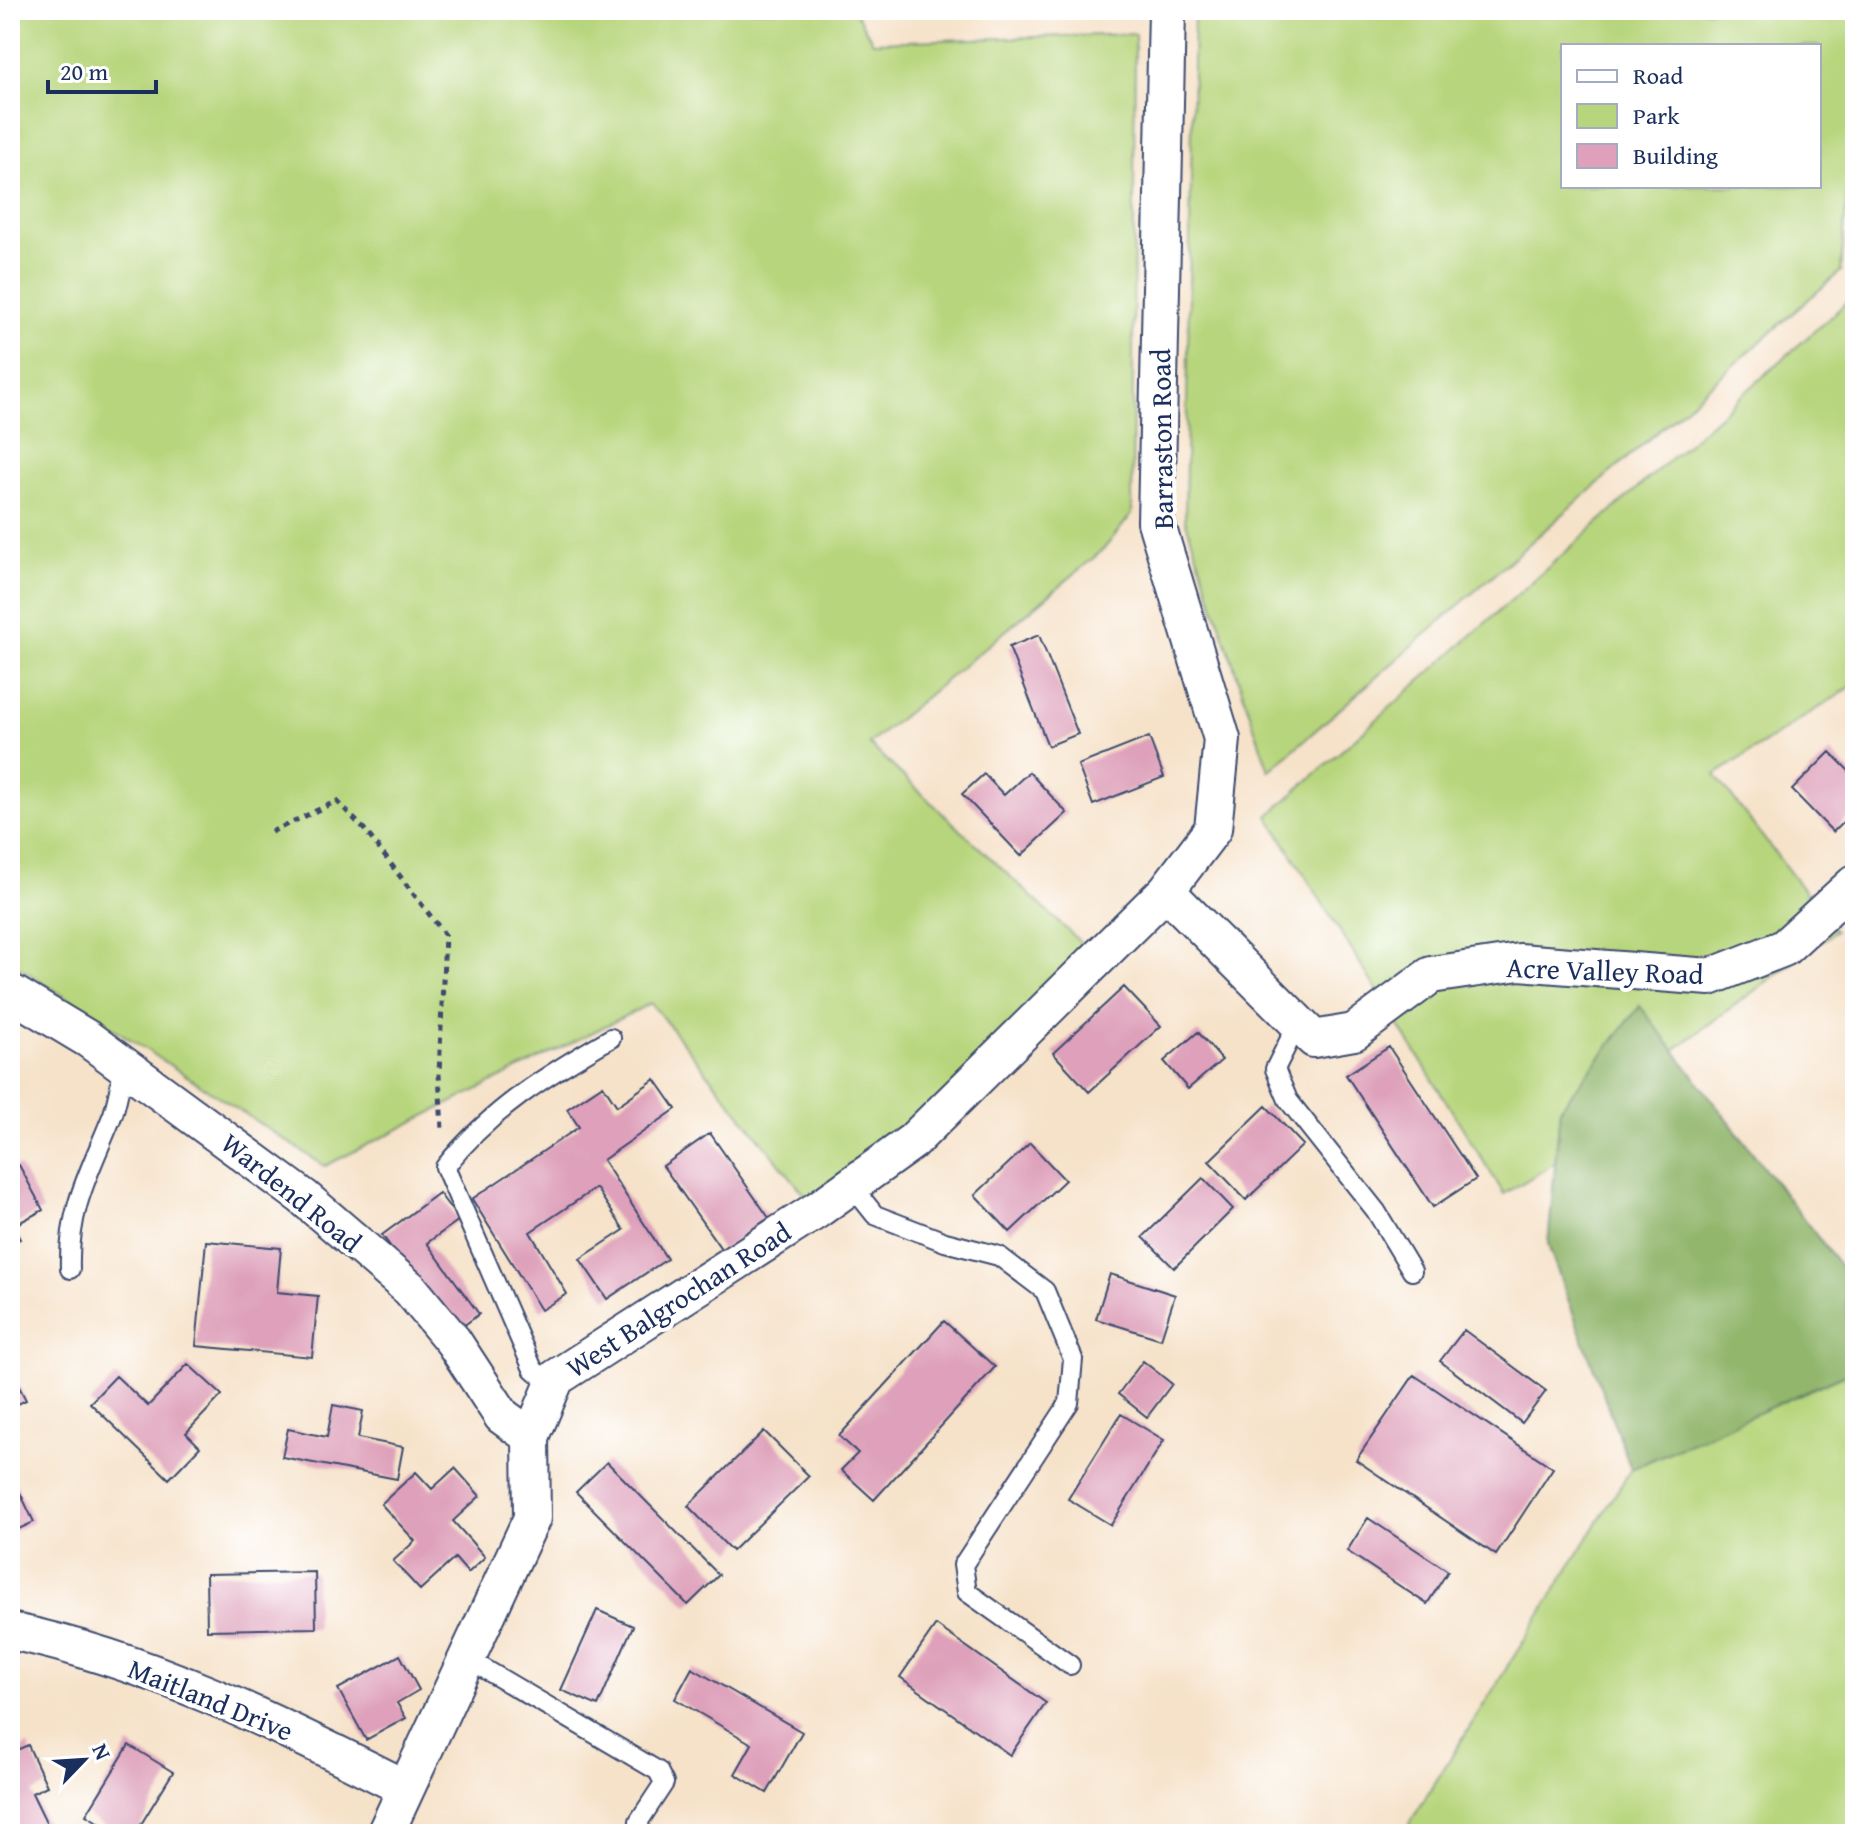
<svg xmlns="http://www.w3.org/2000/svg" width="1865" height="1844" viewBox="0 0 1865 1844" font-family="'Gentium Book Plus',serif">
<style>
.green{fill:#b7d57c;stroke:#69826d;stroke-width:2;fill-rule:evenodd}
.forest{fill:#91b66c;stroke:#567265;stroke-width:2}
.building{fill:#dea0ba}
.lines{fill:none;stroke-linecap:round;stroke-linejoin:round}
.lane-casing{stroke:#3c4a6e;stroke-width:22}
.street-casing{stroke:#3c4a6e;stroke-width:40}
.path{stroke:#3c4a6e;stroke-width:5;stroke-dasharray:6 6;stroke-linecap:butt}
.lane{stroke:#fff;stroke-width:18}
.street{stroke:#fff;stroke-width:36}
.labels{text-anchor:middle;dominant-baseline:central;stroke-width:8;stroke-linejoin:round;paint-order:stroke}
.street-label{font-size:28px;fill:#1b2f5e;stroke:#fff}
</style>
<rect width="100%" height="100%" fill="#fff"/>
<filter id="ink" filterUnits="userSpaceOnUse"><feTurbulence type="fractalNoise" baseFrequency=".0125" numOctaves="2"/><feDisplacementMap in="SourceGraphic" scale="16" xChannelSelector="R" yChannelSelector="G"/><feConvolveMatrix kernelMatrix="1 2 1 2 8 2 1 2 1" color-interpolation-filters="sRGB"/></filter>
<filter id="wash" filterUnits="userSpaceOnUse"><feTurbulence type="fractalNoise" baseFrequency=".006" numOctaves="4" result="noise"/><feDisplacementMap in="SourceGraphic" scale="32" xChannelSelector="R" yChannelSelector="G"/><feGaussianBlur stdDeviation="1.8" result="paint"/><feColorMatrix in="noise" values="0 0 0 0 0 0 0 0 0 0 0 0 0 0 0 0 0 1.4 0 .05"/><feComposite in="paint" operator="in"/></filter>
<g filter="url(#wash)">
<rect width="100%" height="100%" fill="#f6e2c9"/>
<path class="green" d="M 10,10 L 854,10 L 873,42 L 1135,34 L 1132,514 L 1103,550 L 869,744 L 1097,958 L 817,1210 L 651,1003 L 325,1166 L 10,961 Z
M 1194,10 L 1855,10 L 1855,90 L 1841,271 L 1269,771 L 1185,519 ZM 1563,46 L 1819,46 L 1819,186 L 1563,186 Z
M 1855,295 L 1855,684 L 1715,775 L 1835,931 L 1674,1050 L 1640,1007 L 1560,1109 L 1555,1163 L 1504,1194 L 1268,816 Z
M 1855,1338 L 1855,1834 L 1403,1834 L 1631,1469 L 1847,1373 L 1847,1344 Z"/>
<path class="forest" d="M 1640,1006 L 1846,1274 L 1848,1373 L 1631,1469 L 1548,1245 L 1560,1109 Z"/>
<g id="blocks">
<path class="building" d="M 1039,635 L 1078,734 L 1048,746 L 1009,647 Z
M 1149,737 L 1164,777 L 1093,805 L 1078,765 Z
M 1830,752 L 1855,777 L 1855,810 L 1833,832 L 1792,790 Z
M 1029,772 L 1067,813 L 1021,856 L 962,794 L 984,774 L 1004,795 Z
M 1124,987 L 1161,1026 L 1089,1092 L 1053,1053 Z
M 1198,1032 L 1222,1060 L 1188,1089 L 1164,1061 Z
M 1389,1047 L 1476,1179 L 1433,1207 L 1346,1075 Z
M 655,1079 L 676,1109 L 603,1160 L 667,1259 L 607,1299 L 580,1259 L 624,1230 L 596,1188 L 530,1232 L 567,1294 L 541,1310 L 472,1199 L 579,1127 L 567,1109 L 603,1085 L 617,1106 Z
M 1266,1106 L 1303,1145 L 1246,1200 L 1209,1161 Z
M 710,1133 L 769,1218 L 722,1250 L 663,1166 Z
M 1030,1143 L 1065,1180 L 1010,1232 L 975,1195 Z
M 19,1165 L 43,1210 L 13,1226 L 20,1239 L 10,1244 L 10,1170 Z
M 1203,1178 L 1233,1209 L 1174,1268 L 1143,1237 Z
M 439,1193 L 459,1220 L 427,1243 L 479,1314 L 454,1333 L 382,1235 Z
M 206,1241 L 281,1248 L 277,1292 L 318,1296 L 312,1357 L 196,1346 Z
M 1110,1274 L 1175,1295 L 1161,1339 L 1096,1319 Z
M 944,1321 L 995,1367 L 874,1500 L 841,1470 L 858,1453 L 839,1436 Z
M 1464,1330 L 1546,1391 L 1522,1423 L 1440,1361 Z
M 1143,1361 L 1172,1384 L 1147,1417 L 1118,1394 Z
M 188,1364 L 222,1395 L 186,1433 L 200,1447 L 169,1479 L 90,1403 L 116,1376 L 148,1406 Z
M 10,1369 L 26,1400 L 10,1408 Z
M 1414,1375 L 1553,1468 L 1496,1555 L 1356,1460 Z
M 333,1405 L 363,1411 L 358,1438 L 403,1447 L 397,1479 L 282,1457 L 288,1429 L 327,1437 Z
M 1121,1414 L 1164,1440 L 1111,1525 L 1068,1499 Z
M 764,1431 L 809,1476 L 732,1551 L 688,1506 Z
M 607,1462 L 719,1575 L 688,1605 L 576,1492 Z
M 455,1468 L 480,1496 L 453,1521 L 485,1557 L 468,1573 L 455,1558 L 420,1590 L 393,1561 L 415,1541 L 381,1504 L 416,1472 L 432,1489 Z
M 15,1482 L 34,1522 L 10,1533 L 10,1484 Z
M 1368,1518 L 1448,1571 L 1427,1604 L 1347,1551 Z
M 315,1572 L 316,1628 L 207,1630 L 206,1574 Z
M 597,1610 L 633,1626 L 598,1706 L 561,1690 Z
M 936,1625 L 1046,1703 L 1010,1755 L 900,1677 Z
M 400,1655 L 419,1690 L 397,1703 L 406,1718 L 366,1740 L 338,1689 Z
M 692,1668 L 802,1732 L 767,1793 L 735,1774 L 752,1744 L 675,1699 Z
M 28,1745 L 47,1786 L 32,1793 L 50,1830 L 42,1834 L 10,1834 L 10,1753 Z
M 129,1745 L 173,1772 L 135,1834 L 118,1834 L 86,1815 Z"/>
</g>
</g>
<g filter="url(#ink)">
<use href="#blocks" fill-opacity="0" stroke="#3c4a6e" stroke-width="2"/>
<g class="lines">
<g class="lane-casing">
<path id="lane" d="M 1298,1023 L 1275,1069 L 1288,1100 L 1376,1211 L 1412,1271
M 851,1185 L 875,1215 L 945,1242 L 999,1256 L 1045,1291 L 1073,1359 L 1069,1403 L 963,1565 L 967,1592 L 1070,1665
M 70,1269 C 68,1206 91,1170 113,1114 C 118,1098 121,1081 124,1065
M 552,1386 L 533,1369 L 445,1167 C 490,1110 548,1074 611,1038
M 466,1658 L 658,1771 L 664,1783 L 639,1821 L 640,1834"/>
</g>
<g class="street-casing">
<path id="street" d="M 1166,891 L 1314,1039 L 1354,1032 L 1431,975 L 1519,962 L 1710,977 L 1784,948 L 1855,883
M 10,992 L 88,1039 L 303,1197 L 410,1289 L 453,1341 L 502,1416 L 531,1437
M 10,1631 C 149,1660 279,1724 405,1788
M 385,1834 L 532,1518 L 531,1437 L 556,1378 L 817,1210 L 913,1141 L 1166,891 L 1213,829 L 1222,739 L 1156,522 L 1167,10"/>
</g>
<path class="path" d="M 271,832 L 337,801 L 364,829 L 445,935 L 439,1074 L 442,1130"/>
<use href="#lane" class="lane"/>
<use href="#street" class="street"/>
</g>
</g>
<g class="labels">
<g class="street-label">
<text transform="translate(1161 439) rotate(-91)">Barraston Road</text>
<text transform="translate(1605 970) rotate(2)">Acre Valley Road</text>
<text transform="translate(292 1192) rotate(39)">Wardend Road</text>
<text transform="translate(678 1299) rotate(-33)">West Balgrochan Road</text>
<text transform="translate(211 1699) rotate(22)">Maitland Drive</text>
</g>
</g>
<rect width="1865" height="1844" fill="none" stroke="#fff" stroke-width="40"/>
<rect x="1561" y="44" width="260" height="144" fill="#ffffff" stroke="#a4acbf" stroke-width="2"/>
<rect x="1577" y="70" width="40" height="12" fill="#ffffff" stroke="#a4acbf" stroke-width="2"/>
<text x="1633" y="84" font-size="24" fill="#1b2f5e">Road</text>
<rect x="1577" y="104" width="40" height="24" fill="#b7d57c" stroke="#a4acbf" stroke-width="2"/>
<text x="1633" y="124" font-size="24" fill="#1b2f5e">Park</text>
<rect x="1577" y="144" width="40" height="24" fill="#dea0ba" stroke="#a4acbf" stroke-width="2"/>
<text x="1633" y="164" font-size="24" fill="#1b2f5e">Building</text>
<g transform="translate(84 1760) rotate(65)" stroke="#ffffff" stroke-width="6" paint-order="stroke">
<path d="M0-6L14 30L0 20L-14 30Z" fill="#1b2f5e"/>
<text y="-12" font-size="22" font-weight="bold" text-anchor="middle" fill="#1b2f5e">N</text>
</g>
<path d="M48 80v12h108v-12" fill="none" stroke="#1b2f5e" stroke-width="4"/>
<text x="60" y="80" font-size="24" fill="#1b2f5e" stroke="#ffffff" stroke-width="6" paint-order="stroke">20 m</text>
</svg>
